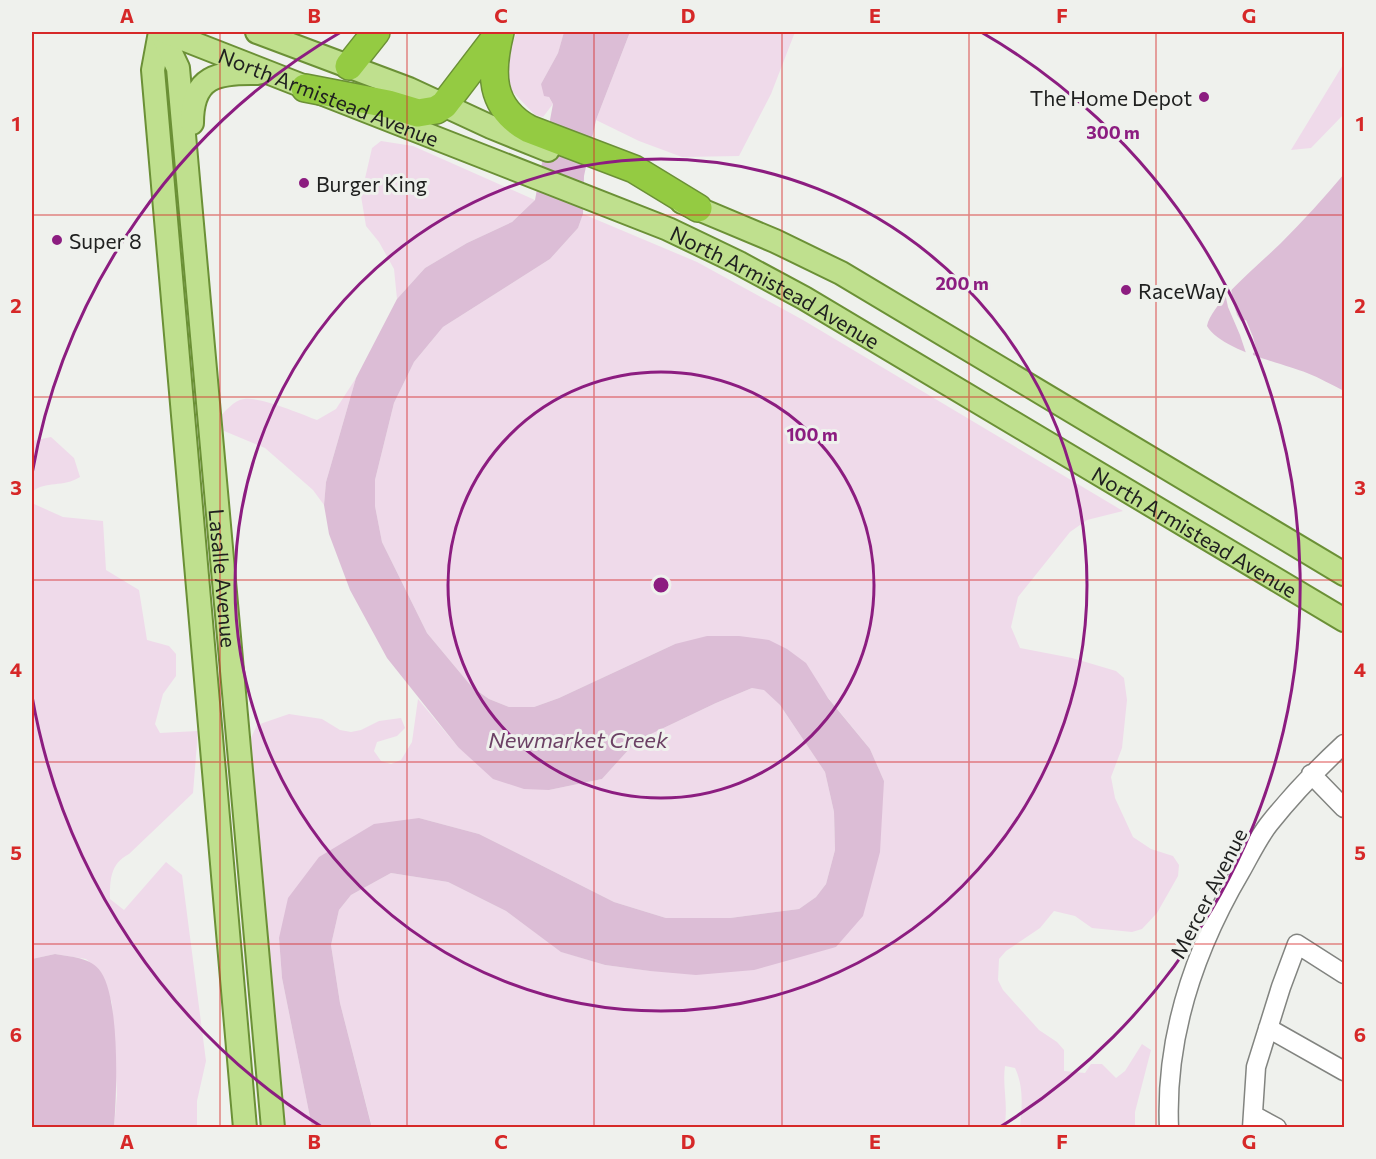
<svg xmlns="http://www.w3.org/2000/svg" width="1376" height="1159" viewBox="0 0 1376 1159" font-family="Commissioner,sans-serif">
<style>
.green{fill:#efdaea}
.water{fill:#dcbdd6}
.pier{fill:#eff1ed}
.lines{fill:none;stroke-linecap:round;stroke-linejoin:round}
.minor-casing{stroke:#828480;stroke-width:21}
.major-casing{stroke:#6b9036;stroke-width:26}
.highway-casing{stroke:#6b9036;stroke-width:30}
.minor{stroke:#fff;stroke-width:18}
.major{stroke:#bfe08e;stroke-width:22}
.highway{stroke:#94cb42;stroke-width:27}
.grid{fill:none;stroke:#d62828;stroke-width:1.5;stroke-opacity:0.55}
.ring{fill:none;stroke:#8c1d80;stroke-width:3}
.poi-dot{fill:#8c1d80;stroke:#eff1ed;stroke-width:2}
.labels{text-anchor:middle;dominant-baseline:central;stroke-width:6;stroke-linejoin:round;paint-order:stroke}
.street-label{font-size:21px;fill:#202120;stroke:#eff1ed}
.poi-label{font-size:21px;fill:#202120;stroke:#eff1ed;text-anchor:start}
.water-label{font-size:22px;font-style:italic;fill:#6c4165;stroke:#eff1ed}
.centre{fill:#8c1d80;stroke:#eff1ed;stroke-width:3}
.ring-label{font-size:18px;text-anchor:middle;font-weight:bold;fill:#8c1d80;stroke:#eff1ed;stroke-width:6;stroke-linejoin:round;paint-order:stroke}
.neatline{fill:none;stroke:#d62828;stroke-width:2}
.grid-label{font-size:20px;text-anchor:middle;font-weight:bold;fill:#d62828}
</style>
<rect width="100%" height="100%" fill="#eff1ed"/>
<path class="green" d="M 517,32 L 564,32 L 558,53 L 541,84 L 553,104 L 543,117 L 535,115 L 510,89 L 506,59 Z
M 630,32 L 795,32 L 771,94 L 739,156 L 682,157 L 639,141 L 596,120 Z
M 1344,63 L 1344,114 L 1311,148 L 1291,150 Z
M 381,141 L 413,146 L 535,200 L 512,222 L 467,243 L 425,268 L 397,299 L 394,269 L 379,242 L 366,226 L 361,196 L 372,148 Z
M 583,214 L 697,262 L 803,320 L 1123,511 L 1087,520 L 1070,532 L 1018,597 L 1011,627 L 1020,648 L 1072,658 L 1116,671 L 1124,678 L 1127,700 L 1122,748 L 1111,777 L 1115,798 L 1133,837 L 1151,849 L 1173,856 L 1179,865 L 1178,876 L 1157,913 L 1142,929 L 1132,932 L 1092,928 L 1075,916 L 1054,911 L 1040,928 L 1006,951 L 999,959 L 998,980 L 1003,990 L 1039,1030 L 1057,1042 L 1064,1050 L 1064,1071 L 1085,1073 L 1091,1064 L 1102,1064 L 1116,1078 L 1125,1071 L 1142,1044 L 1151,1050 L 1135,1112 L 1135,1127 L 1020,1127 C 1022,1107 1024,1087 1015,1068 L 1005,1066 C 1002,1087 1009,1107 1004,1127 L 372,1127 L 340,1003 L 331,945 L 339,910 L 351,895 L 391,873 L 448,882 L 506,911 L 562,952 L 605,965 L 651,971 L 836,947 L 884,781 L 870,749 L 817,684 L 675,644 L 559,698 L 534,707 L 509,707 L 489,699 L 472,687 L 427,633 L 382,542 L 375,506 L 375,480 L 394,403 L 414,362 L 443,327 L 550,259 L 578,228 Z
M 356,378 L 326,482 L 324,505 L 313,490 L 265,448 L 217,428 L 218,418 C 225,412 234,400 244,399 C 259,396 301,414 317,420 L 336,409 Z
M 51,437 L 74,458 L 80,477 C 63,488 46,480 32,492 L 32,441 Z
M 32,498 L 34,504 L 63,517 L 103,521 L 106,570 L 139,590 L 147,640 L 169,646 L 176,654 L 176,676 L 163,694 L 155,724 L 160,733 L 198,731 L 193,793 L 129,854 C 110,864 110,880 110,899 L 124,910 L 166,862 L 182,875 L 206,1061 L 197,1101 L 197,1127 L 114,1127 L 117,1095 L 112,1003 L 101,972 L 86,959 L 55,954 L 32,959 Z
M 752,688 L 764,689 L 780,705 L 825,772 L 834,812 L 835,850 L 826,884 L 816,897 L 799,909 L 730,918 L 666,918 L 614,902 L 479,834 L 419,818 L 279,938 L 282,978 L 312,1127 L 284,1127 L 250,740 L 257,725 L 289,714 L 322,719 L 340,730 L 351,732 L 361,730 L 379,721 L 401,718 L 405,728 L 397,736 L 377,742 L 374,751 L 381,761 L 391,764 L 401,760 L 412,742 L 418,699 L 458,747 L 549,790 L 602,779 L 631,747 L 651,734 L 716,703 Z"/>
<path class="water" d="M 564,32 L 630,32 L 596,120 L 584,176 L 583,214 L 578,228 L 550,259 L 443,327 L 414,362 L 394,403 L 375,480 L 375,506 L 382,542 L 427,633 L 472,687 L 489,699 L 509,707 L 534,707 L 559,698 L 675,644 L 707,636 L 739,636 L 769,640 L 787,649 L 806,663 L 828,698 L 870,749 L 884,781 L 880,852 L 863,916 L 836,947 L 754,970 L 696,975 L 650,971 L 605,965 L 561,952 L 506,911 L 448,882 L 391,873 L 351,895 L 339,910 L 331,945 L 340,1003 L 372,1128 L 312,1127 L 282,978 L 279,938 L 288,898 L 319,857 L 374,824 L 419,818 L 479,834 L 614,902 L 666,918 L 730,918 L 799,909 L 816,897 L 826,884 L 835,850 L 834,812 L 825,772 L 780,705 L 764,690 L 752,688 L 716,703 L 651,734 L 631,747 L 602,779 L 549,790 L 524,789 L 493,779 L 458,747 L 387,658 L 350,590 L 329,534 L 324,505 L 326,482 L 356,378 L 397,299 L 425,268 L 467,243 L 512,222 L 535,200 L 553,104 L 549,97 L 544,96 L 541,84 L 558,53 Z
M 1344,174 L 1344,391 C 1332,385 1320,378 1307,373 C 1281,363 1221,350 1207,326 C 1212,302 1262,262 1281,243 C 1303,221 1324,198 1344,174 Z
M 55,954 C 71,957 91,957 101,972 C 120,1001 117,1092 114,1127 L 32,1127 L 32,959 Z"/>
<path class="pier" d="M 1231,288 L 1233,302 L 1237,315 L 1241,321 L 1246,320 L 1253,337 L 1257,352 L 1253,353 L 1253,358 L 1247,356 L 1240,335 L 1228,307 L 1225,293 Z"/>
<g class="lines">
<g class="minor-casing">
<path id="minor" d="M 1311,774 L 1344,808
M 1268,1028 L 1344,1071
M 1253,1115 L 1277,1128
M 1169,1128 C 1165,1036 1195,949 1241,871 C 1250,855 1258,838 1269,824 C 1292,795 1317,769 1344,744
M 1252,1128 L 1256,1067 L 1281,987 L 1297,944 L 1344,974"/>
</g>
<g class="major-casing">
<g id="major">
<path d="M 160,32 L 153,70 L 245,1128"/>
<path id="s1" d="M 161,32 L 178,68 L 273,1128"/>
<path id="s2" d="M 165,32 L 668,229 L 739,263 L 804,298 L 1344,620"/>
<path d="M 257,32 L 409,89 L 491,127 L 548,150"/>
<path d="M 192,123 C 192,76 217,72 258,73"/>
<path d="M 682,202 L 775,241 L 841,273 L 1344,574"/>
</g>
</g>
<g class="highway-casing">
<path id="highway" d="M 500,32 C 490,72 489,107 529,129 L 634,169 L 698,208
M 349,66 L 376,32
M 305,88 L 388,104 L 418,113 L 436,110 L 444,105 L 496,37"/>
</g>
<use href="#minor" class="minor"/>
<use href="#major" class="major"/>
<use href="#highway" class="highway"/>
</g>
<path class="grid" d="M 220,32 L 220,1128M 407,32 L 407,1128M 594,32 L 594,1128M 782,32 L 782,1128M 969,32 L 969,1128M 1156,32 L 1156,1128M 32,215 L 1344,215M 32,397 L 1344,397M 32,580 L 1344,580M 32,762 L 1344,762M 32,944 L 1344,944"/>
<g class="ring">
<circle cx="661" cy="585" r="213"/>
<circle cx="661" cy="585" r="426"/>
<path d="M322 1127A639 639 0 0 1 32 696M32 474A639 639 0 0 1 341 32M981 32A639 639 0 0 1 1000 1127"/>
</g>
<g class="poi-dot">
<circle cx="1204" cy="97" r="6"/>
<circle cx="304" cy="183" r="6"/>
<circle cx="57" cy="240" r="6"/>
<circle cx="1126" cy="290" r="6"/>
</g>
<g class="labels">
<g class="street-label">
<text stroke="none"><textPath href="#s2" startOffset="176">North Armistead Avenue</textPath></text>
<text stroke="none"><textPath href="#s2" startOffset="662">North Armistead Avenue</textPath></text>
<text stroke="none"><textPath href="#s2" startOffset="1148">North Armistead Avenue</textPath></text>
<text stroke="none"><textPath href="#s1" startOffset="552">Lasalle Avenue</textPath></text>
<text transform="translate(1208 893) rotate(-63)">Mercer Avenue</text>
</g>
<g class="poi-label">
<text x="1192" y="97" text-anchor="end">The Home Depot</text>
<text x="316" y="183">Burger King</text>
<text x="69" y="240">Super 8</text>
<text x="1138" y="290">RaceWay</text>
</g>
<g class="water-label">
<text x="578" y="739">Newmarket Creek</text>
</g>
</g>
<circle cx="661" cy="585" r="9" class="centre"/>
<g class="ring-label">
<text x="1113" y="139">300 m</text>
<text x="962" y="290">200 m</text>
<text x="812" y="441">100 m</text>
</g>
<rect width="1376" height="1159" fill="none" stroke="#eff1ed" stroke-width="66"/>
<rect x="33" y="33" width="1310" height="1093" class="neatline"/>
<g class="grid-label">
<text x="127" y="23">A</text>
<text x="314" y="23">B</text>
<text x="501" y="23">C</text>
<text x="688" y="23">D</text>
<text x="875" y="23">E</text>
<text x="1062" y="23">F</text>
<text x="1249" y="23">G</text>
<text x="16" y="131">1</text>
<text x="1360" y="131">1</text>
<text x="16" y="313">2</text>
<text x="1360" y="313">2</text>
<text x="16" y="495">3</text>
<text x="1360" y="495">3</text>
<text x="16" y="677">4</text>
<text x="1360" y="677">4</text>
<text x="16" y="860">5</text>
<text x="1360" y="860">5</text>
<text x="16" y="1042">6</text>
<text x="1360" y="1042">6</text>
<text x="127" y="1149">A</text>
<text x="314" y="1149">B</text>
<text x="501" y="1149">C</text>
<text x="688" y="1149">D</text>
<text x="875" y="1149">E</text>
<text x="1062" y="1149">F</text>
<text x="1249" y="1149">G</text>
</g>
</svg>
